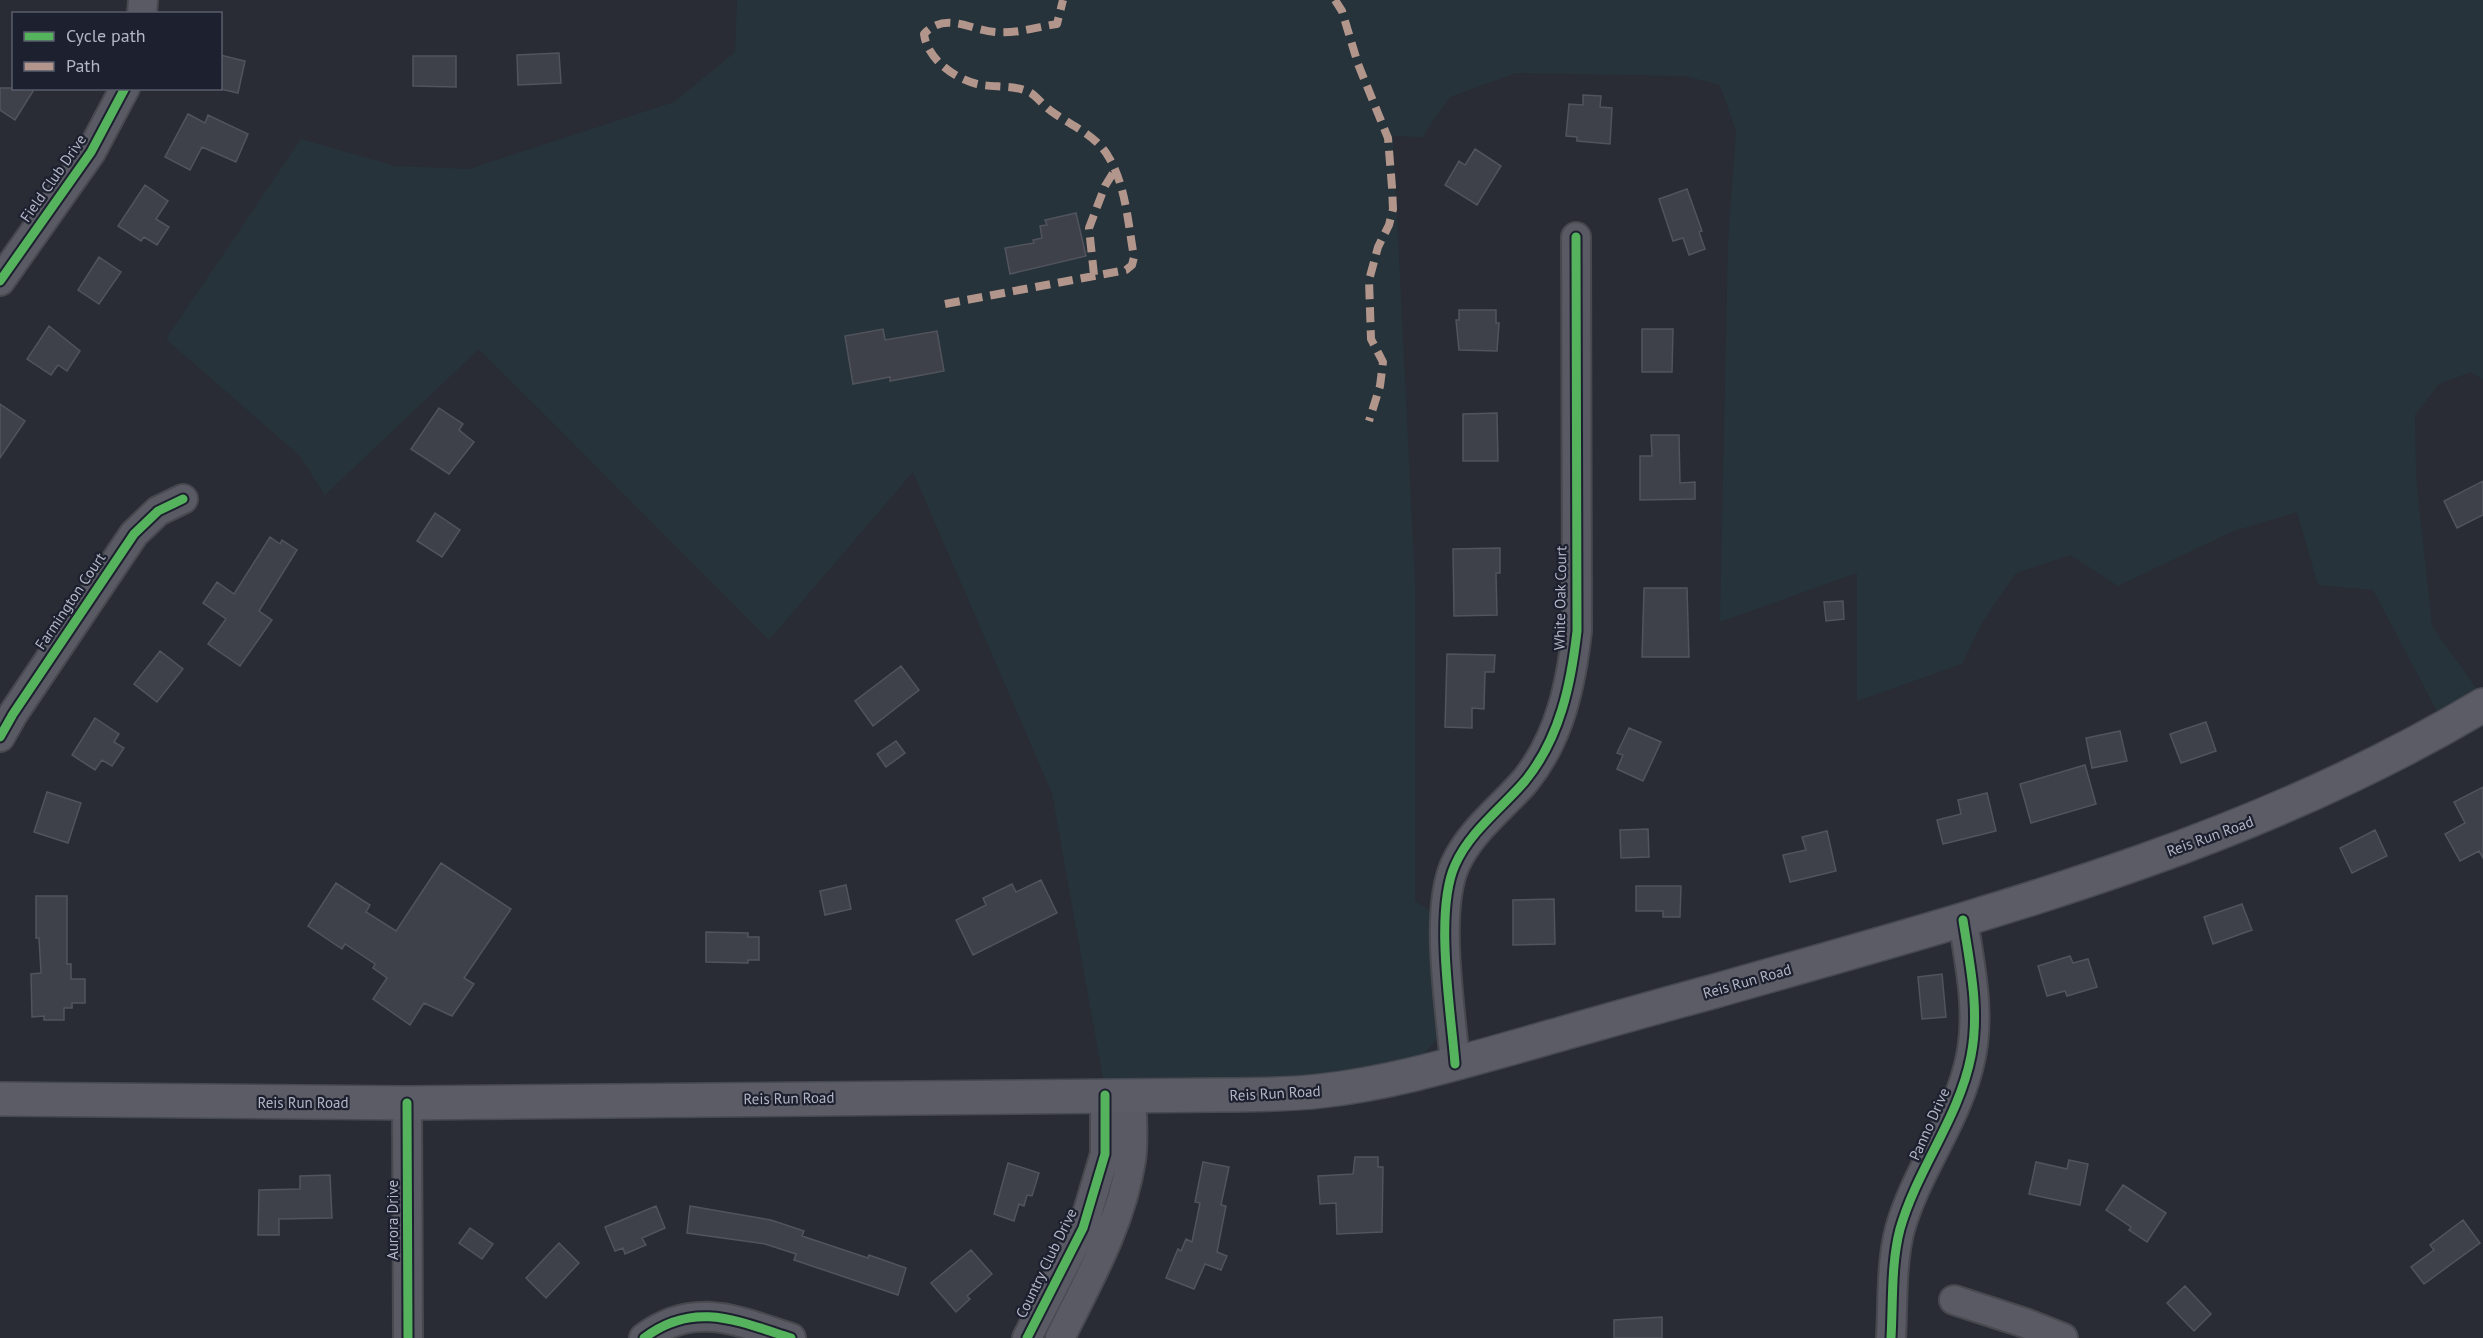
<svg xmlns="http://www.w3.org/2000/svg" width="2483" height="1338" viewBox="0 0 2483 1338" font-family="'PT Sans',sans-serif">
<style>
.green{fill:#26333a}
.building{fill:#3f414a;stroke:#51535d;stroke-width:1.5}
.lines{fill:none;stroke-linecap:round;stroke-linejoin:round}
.minor-casing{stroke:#47494f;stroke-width:32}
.major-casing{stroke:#474952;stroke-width:36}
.minor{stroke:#595a63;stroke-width:28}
.major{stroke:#5b5c65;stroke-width:33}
.quiet{stroke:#b2968c;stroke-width:8;stroke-dasharray:15 8;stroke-linecap:butt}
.cycleway-casing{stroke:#1d202f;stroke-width:13}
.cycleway{stroke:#56b35d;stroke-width:9}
.labels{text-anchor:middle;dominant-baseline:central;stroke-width:4.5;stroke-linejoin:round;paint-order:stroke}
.street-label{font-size:15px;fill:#b3b6c6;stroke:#1d202f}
</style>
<rect width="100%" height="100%" fill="#292c35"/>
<path class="green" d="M 737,0 L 2483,0 L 2483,380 L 2471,372 L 2439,384 L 2415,415 L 2416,477 L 2432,626 L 2476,688 L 2437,711 L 2373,590 L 2318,585 L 2297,512 L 2231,532 L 2118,586 L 2070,555 L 2016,573 L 1983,621 L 1962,664 L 1857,701 L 1857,573 L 1720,622 L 1728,243 L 1736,131 L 1720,85 L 1685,76 L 1516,73 L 1450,97 L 1422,137 L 1393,136 L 1415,583 L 1415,901 L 1430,911 L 1437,1039 L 1419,1060 L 1307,1076 L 1103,1079 L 1052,793 L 913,472 L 769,640 L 479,349 L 325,495 L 299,455 L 166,339 L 301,139 L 395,166 L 469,169 L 674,102 L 735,52 Z"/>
<path class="building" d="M 559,53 L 561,83 L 518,85 L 517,55 Z
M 220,55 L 245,61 L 238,93 L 220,89 Z
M 413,56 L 456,56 L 456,87 L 413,86 Z
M 0,88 L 35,88 L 15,120 L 0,110 Z
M 1583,95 L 1601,96 L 1600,107 L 1612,108 L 1610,144 L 1577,141 L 1577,137 L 1566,136 L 1569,104 L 1583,105 Z
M 188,114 L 205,123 L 208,115 L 248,134 L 236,162 L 202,147 L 190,170 L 165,157 Z
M 1475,149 L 1501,166 L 1477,205 L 1445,185 L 1459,161 L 1465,165 Z
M 145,185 L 168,201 L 156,219 L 169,227 L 157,245 L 144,237 L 141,241 L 118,226 Z
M 1687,189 L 1702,231 L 1699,232 L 1705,249 L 1689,255 L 1683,238 L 1673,241 L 1659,199 Z
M 1076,213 L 1086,256 L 1010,274 L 1005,248 L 1034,243 L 1033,240 L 1042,238 L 1040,226 L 1047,225 L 1045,220 Z
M 99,257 L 121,272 L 99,304 L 78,290 Z
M 1459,310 L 1496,310 L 1496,323 L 1499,323 L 1497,351 L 1459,350 L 1456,320 L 1459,320 Z
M 49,326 L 80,351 L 67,371 L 58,365 L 51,375 L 27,359 Z
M 883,329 L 885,340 L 937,331 L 944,371 L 890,381 L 890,377 L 853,384 L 845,336 Z
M 1642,329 L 1673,329 L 1672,372 L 1642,372 Z
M 0,404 L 25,421 L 0,458 Z
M 439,408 L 463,424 L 459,430 L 474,442 L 449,474 L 411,449 Z
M 1497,413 L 1498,461 L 1463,461 L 1463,414 Z
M 1651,435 L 1679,435 L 1680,483 L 1695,482 L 1695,499 L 1640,500 L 1640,456 L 1652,456 Z
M 2483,481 L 2483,515 L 2457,528 L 2444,501 Z
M 435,513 L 460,530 L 442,557 L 417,541 Z
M 270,537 L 280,544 L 282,540 L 297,550 L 259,611 L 272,620 L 240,666 L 208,644 L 226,619 L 203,603 L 217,582 L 234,594 Z
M 1500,548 L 1500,573 L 1496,573 L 1497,615 L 1454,616 L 1453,549 Z
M 1644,588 L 1687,588 L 1689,657 L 1642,657 Z
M 1843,601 L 1844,619 L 1826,621 L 1824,602 Z
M 160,651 L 183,669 L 157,702 L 134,684 Z
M 1447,654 L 1495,655 L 1494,672 L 1485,672 L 1484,709 L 1472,708 L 1472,728 L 1445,727 Z
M 901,666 L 919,690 L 873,726 L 855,701 Z
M 95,718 L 119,734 L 114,742 L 124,748 L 112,766 L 102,760 L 95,770 L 72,755 Z
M 2206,722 L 2216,751 L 2181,763 L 2170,734 Z
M 1629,728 L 1661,742 L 1643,781 L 1617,769 L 1623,755 L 1617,753 Z
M 2120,731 L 2127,761 L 2092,768 L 2086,738 Z
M 896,741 L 905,753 L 886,767 L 877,754 Z
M 2085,765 L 2096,804 L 2031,823 L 2020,784 Z
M 2483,787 L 2483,858 L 2479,851 L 2460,861 L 2445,834 L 2465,823 L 2454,802 Z
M 47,792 L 81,803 L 68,843 L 34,832 Z
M 1987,793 L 1996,831 L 1943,844 L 1937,820 L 1961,814 L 1958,800 Z
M 1648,829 L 1649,857 L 1621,858 L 1620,830 Z
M 2375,830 L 2387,856 L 2352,873 L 2340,848 Z
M 1827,831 L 1836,871 L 1790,882 L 1783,855 L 1806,850 L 1802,837 Z
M 441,863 L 511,909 L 464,978 L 474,984 L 452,1016 L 424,1003 L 410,1025 L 373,999 L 387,978 L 373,968 L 375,964 L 345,944 L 342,949 L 308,926 L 336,883 L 370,905 L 366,912 L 396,931 Z
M 1041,880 L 1057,913 L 973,955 L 956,920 L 986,905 L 983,898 L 1012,884 L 1016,892 Z
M 846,885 L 851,909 L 825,915 L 820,891 Z
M 1636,886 L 1681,886 L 1680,917 L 1663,917 L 1663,911 L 1636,911 Z
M 36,896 L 67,896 L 67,964 L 71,964 L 71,979 L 85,979 L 85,1003 L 72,1003 L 72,1008 L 64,1008 L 64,1020 L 44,1020 L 44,1016 L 32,1017 L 31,974 L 41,973 L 39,938 L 36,938 Z
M 1554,899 L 1555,944 L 1513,945 L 1513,900 Z
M 2242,904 L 2252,930 L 2213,944 L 2204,917 Z
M 706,932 L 748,933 L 748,937 L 759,937 L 759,960 L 748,960 L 748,963 L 706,962 Z
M 2070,956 L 2073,963 L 2088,959 L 2097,987 L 2067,996 L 2065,991 L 2047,996 L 2038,966 Z
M 1942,974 L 1946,1017 L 1922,1019 L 1918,977 Z
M 1355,1157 L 1378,1157 L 1378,1167 L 1383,1167 L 1382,1232 L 1337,1234 L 1336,1203 L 1320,1204 L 1318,1176 L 1353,1174 Z
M 2069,1160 L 2088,1164 L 2080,1205 L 2029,1194 L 2036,1162 L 2067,1169 Z
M 1203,1162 L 1229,1167 L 1221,1205 L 1226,1206 L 1217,1252 L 1227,1256 L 1221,1270 L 1205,1264 L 1194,1289 L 1166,1278 L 1178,1249 L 1181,1251 L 1186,1239 L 1192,1242 L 1200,1203 L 1195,1202 Z
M 1008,1163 L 1039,1173 L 1032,1196 L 1027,1195 L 1024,1206 L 1019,1204 L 1014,1221 L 994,1214 Z
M 330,1175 L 332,1218 L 279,1219 L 279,1235 L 258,1235 L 259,1190 L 300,1189 L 300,1176 Z
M 2123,1185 L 2166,1213 L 2147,1242 L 2129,1230 L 2131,1227 L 2106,1210 Z
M 656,1206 L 665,1228 L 642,1238 L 646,1245 L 625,1254 L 623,1248 L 615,1251 L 605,1227 Z
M 690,1206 L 771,1220 L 804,1231 L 802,1236 L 868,1258 L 869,1255 L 906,1268 L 898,1295 L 794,1260 L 796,1254 L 765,1244 L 687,1233 Z
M 2463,1220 L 2480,1243 L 2424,1284 L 2411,1267 L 2434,1250 L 2430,1245 Z
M 470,1228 L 493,1244 L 482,1259 L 459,1243 Z
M 559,1243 L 579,1263 L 546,1298 L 526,1278 Z
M 971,1250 L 992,1274 L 967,1296 L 970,1299 L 956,1312 L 931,1283 Z
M 2185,1286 L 2211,1314 L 2194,1331 L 2167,1303 Z
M 1662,1317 L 1662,1338 L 1614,1338 L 1614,1320 Z"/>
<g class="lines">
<g class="minor-casing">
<path id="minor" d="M 142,14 L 143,0
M 0,281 L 91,152 L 125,88
M 0,737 L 13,714 L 134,534 L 158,511 L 183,499
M 1455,1064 C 1451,1011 1434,912 1455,865 C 1470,831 1502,808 1525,781 C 1560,738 1571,684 1577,631 L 1576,237
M 407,1103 L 408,1338
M 1954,1300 L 2025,1323 L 2063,1338
M 644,1338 C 694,1300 738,1321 791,1338
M 1027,1338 L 1083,1228 L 1105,1154 L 1105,1095
M 1060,1338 C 1088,1281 1121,1224 1131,1160 C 1134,1139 1132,1117 1131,1096
M 1891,1338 C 1893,1302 1891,1263 1900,1229 C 1917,1169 1959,1118 1971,1056 C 1980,1010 1970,966 1963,920"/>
</g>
<g class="major-casing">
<path id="major" d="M 0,1099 L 407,1103 L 1220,1095 C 1253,1095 1287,1095 1320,1091 C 1386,1084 1451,1065 1515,1047 C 1582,1028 1648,1009 1715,991 C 1977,916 2247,847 2483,705"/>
</g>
<use href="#minor" class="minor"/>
<use href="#major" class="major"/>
<path class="quiet" d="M 1335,0 L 1342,11 L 1358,64 L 1388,138 L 1392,187 L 1393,209 L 1389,225 L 1378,247 L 1369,280 L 1371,339 L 1383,362 L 1380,386 L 1369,421
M 1094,275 L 1089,228 L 1105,186 L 1115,170
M 945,304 L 1126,270 L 1132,265 L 1134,257 C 1128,224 1126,185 1108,156 C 1096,135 1070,125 1051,111 C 1044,106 1038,98 1031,93 C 1015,84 994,88 977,84 C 953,78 927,58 924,34 C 945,11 970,30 995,32 C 1016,34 1037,27 1057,24 L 1063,0"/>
<g class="cycleway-casing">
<path id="cycleway" d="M 0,281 L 91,152 L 125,88
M 0,737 L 13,714 L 134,534 L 158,511 L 183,499
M 1455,1064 C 1451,1011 1434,912 1455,865 C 1470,831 1502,808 1525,781 C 1560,738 1571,684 1577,631 L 1576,237
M 407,1103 L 408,1338
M 644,1338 C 694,1300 738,1321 791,1338
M 1027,1338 L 1083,1228 L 1105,1154 L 1105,1095
M 1891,1338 C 1893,1302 1891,1263 1900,1229 C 1917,1169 1959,1118 1971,1056 C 1980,1010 1970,966 1963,920"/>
</g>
<use href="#cycleway" class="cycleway"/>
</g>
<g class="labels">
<g class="street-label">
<text transform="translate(53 178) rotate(-55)">Field Club Drive</text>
<text transform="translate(1560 598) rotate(-89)">White Oak Court</text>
<text transform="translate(70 601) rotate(-56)">Farmington Court</text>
<text transform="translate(2210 836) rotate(-20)">Reis Run Road</text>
<text transform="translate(1747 981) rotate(-16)">Reis Run Road</text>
<text transform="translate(1275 1093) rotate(-3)">Reis Run Road</text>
<text transform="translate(789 1098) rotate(-1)">Reis Run Road</text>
<text x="303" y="1102">Reis Run Road</text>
<text transform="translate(1929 1124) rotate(-66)">Panno Drive</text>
<text transform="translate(392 1220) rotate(-90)">Aurora Drive</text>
<text transform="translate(1046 1263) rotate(-64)">Country Club Drive</text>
</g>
</g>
<rect x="12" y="12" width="210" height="78" fill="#1d202f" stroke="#595c6b" stroke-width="1.5"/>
<rect x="24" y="32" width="30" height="9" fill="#56b35d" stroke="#595c6b" stroke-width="1.5"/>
<text x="66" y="42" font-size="18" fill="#b3b6c6">Cycle path</text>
<rect x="24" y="62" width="30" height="9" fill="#b2968c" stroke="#595c6b" stroke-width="1.5"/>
<text x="66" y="72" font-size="18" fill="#b3b6c6">Path</text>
</svg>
